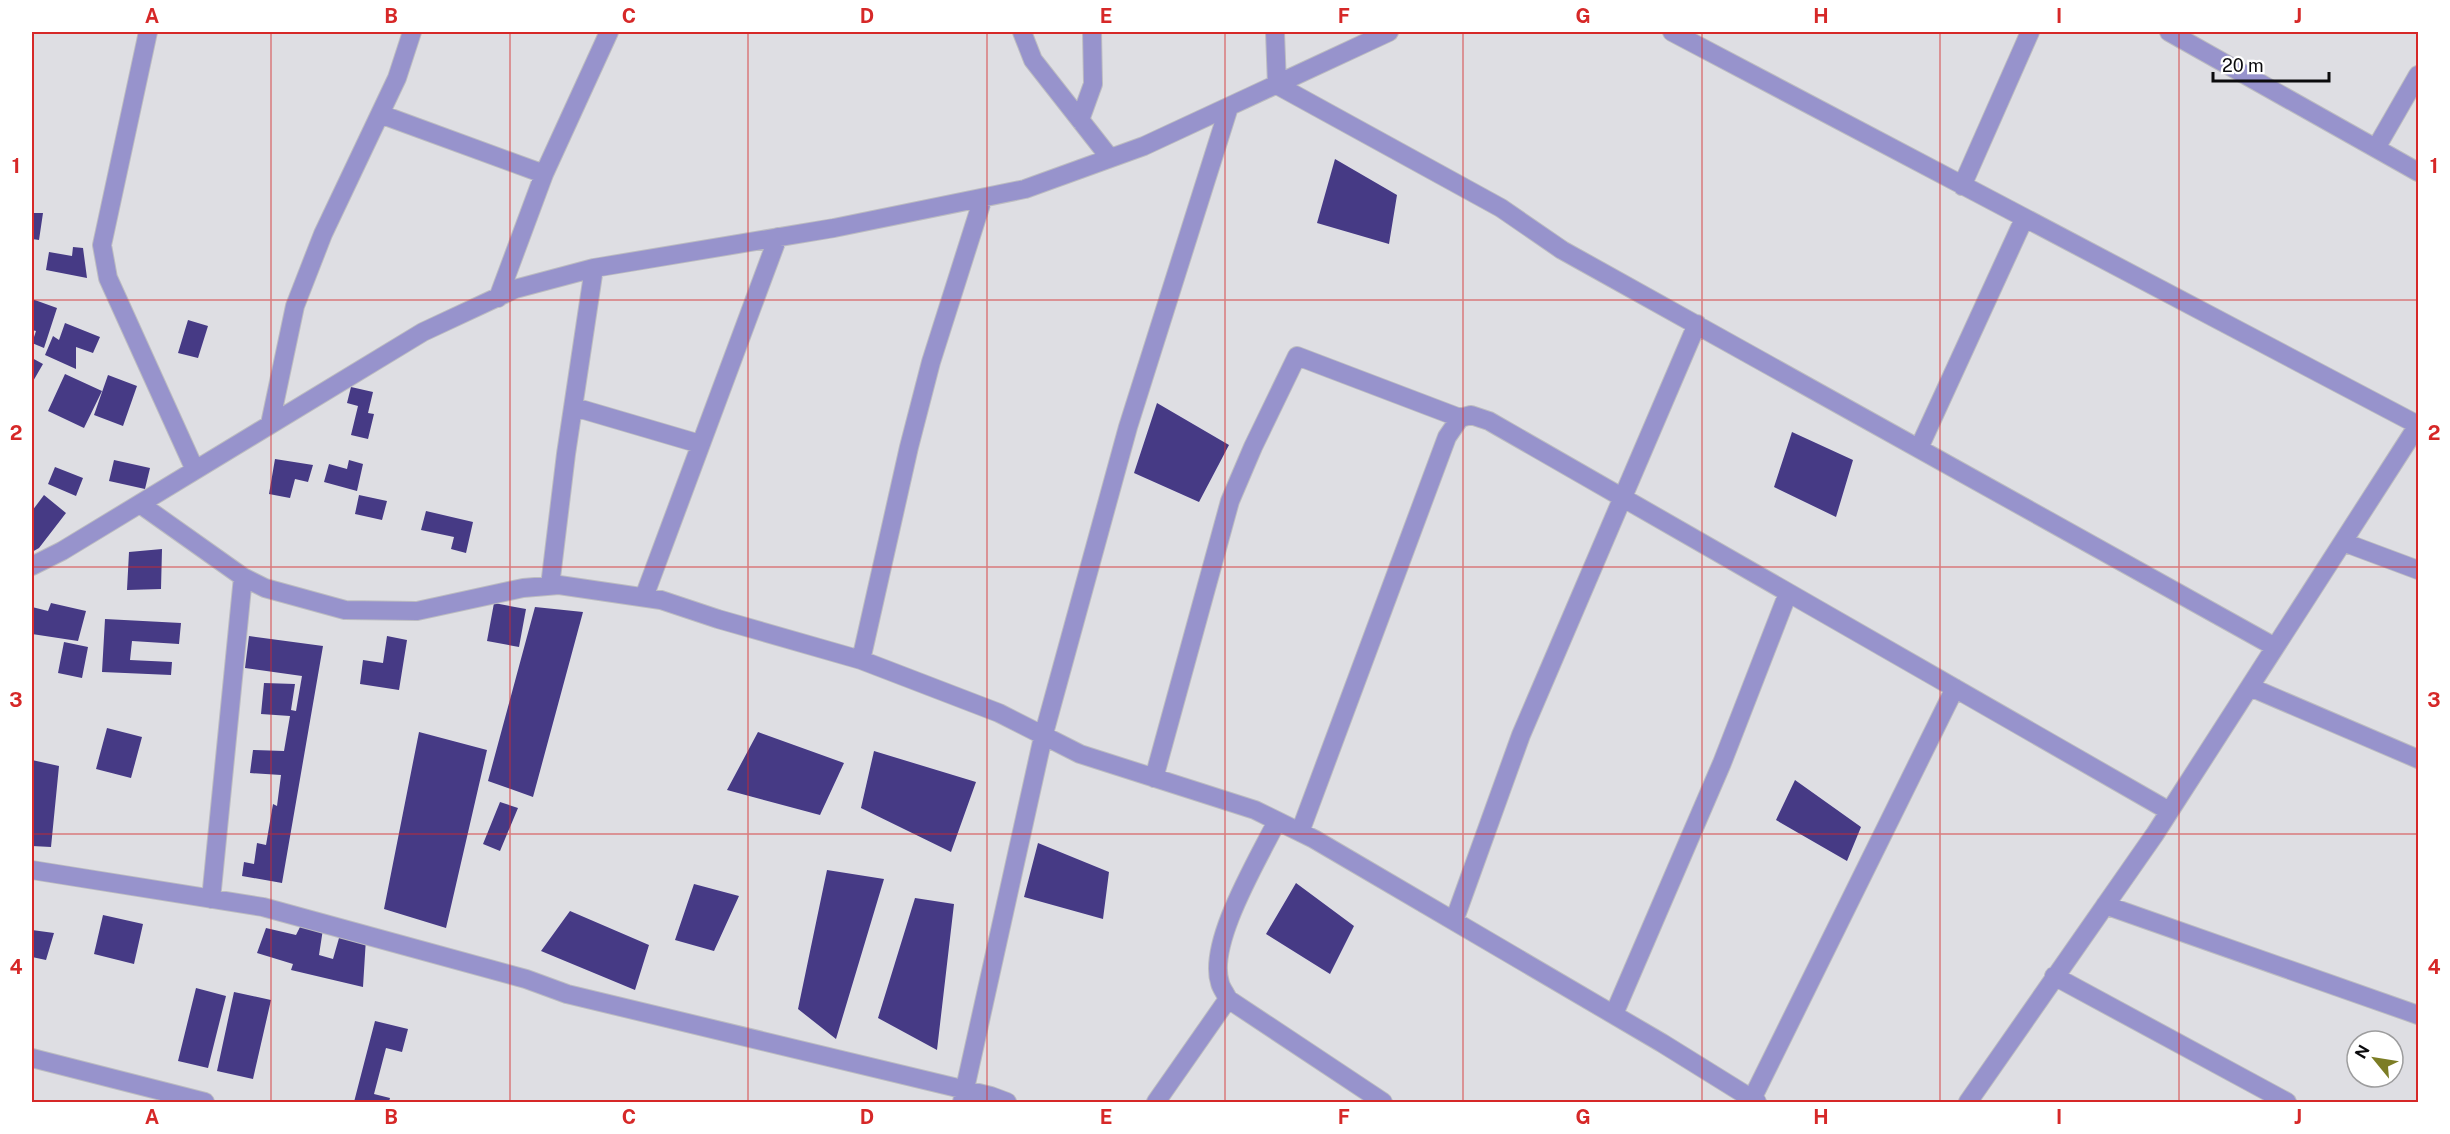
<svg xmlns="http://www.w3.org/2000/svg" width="2450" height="1134" viewBox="0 0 2450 1134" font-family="'Public Sans',sans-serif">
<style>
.building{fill:#463a85}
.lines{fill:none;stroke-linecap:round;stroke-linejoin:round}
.street-casing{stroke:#bcbcc1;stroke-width:20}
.street{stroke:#9793cc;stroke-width:18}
.grid{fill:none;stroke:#d62828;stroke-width:1.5;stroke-opacity:0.55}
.neatline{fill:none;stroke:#d62828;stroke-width:2}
.grid-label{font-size:20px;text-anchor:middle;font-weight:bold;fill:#d62828}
</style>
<rect width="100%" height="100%" fill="#dedee3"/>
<path class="building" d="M 1335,159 L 1397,195 L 1389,244 L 1317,223 Z
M 32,213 L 43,213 L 39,240 L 32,239 Z
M 73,247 L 83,248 L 87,278 L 46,270 L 49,252 L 72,256 Z
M 32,299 L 57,308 L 44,348 L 32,343 L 36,331 L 32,330 Z
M 188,320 L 208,326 L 198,358 L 178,353 Z
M 65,323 L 100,337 L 93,353 L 76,347 L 76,369 L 45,355 L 53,336 L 59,340 Z
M 32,358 L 43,364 L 32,383 Z
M 65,374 L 102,391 L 84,428 L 48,411 Z
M 108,375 L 137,386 L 123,426 L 94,415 Z
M 351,387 L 373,392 L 368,413 L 374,414 L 368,439 L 351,435 L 358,406 L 347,403 Z
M 1157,403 L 1229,445 L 1199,502 L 1134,473 Z
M 1792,432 L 1853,460 L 1836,517 L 1774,487 Z
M 275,459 L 313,465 L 308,482 L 295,479 L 290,498 L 269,494 Z
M 114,460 L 150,468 L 145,489 L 109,481 Z
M 349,460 L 363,464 L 357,491 L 324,482 L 329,464 L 347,469 Z
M 55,467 L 83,478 L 76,496 L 48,484 Z
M 44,495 L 66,513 L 39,548 L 32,552 L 32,511 Z
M 359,495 L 387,501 L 382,520 L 355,514 Z
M 426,511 L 473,522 L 466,553 L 451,549 L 454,537 L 421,530 Z
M 162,549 L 161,589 L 127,590 L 129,552 Z
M 51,603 L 86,611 L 78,641 L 32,634 L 32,607 L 48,611 Z
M 494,603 L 526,609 L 519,647 L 487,641 Z
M 535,607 L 583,612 L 533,797 L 488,781 Z
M 105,619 L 181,623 L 179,644 L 132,641 L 130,660 L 172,662 L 171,675 L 102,672 Z
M 249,636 L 323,646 L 282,883 L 242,876 L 244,862 L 254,864 L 257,843 L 266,845 L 273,804 L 277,806 L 281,775 L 250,773 L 253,750 L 284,751 L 290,716 L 261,714 L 264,683 L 295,684 L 291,710 L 296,711 L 302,676 L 245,668 Z
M 387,636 L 407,640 L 399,690 L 360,684 L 363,660 L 383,663 Z
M 64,642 L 88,647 L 82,678 L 58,673 Z
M 107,728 L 142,737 L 131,778 L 96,769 Z
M 419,732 L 487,750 L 446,928 L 384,909 Z
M 758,732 L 844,763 L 820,815 L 727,790 Z
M 874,751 L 976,782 L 951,852 L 861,808 Z
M 32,760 L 59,766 L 51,847 L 32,846 Z
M 1795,780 L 1861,827 L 1847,861 L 1776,820 Z
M 500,802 L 518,808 L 500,851 L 483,844 Z
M 1038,843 L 1109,872 L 1103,919 L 1024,897 Z
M 827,870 L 884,879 L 836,1039 L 798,1009 Z
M 1296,883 L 1354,926 L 1330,974 L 1266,934 Z
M 694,884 L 739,896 L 714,951 L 675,940 Z
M 915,898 L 954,904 L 937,1050 L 878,1018 Z
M 570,911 L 649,945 L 635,990 L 541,951 Z
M 103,915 L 143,924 L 134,964 L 94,954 Z
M 302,923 L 323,929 L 319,955 L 333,959 L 341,931 L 366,938 L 363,987 L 291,970 L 293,964 L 257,953 L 266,928 L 296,935 Z
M 32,930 L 54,933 L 46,960 L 32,957 Z
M 196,988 L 226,996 L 208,1068 L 178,1061 Z
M 234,992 L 271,1000 L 253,1079 L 217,1071 Z
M 375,1021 L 408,1029 L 402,1052 L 386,1048 L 374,1094 L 390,1098 L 389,1102 L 354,1102 Z"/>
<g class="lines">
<g class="street-casing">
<path id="street" d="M 148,32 L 102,245 L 108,278 L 195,470
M 1022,32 L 1033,60 L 1110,158
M 1275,32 L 1277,85 L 1501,208 L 1562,250 L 2275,647
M 1672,32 L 2418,425
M 2169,32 L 2418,172
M 380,114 L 544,174
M 1080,120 L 1093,84 L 1092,32
M 2376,148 L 2418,75
M 1962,186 L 2030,32
M 498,298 L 544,174 L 609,32
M 574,407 L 700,444
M 270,424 L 295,306 L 323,234 L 397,78 L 412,32
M 1919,448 L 2024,219
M 140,504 L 243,577 L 265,588 L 345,610 L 417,611 L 523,588 L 559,585 L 661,600 L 718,619 L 861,660 L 999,713 L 1080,754 L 1255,810 L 1314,839 L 1662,1043 L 1757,1102
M 2343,542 L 2418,570
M 32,566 L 62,551 L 423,332 L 515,289 L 594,268 L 834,228 L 1025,189 L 1144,146 L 1389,32
M 550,586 L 566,454 L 594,268
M 644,597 L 778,237
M 861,660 L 909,447 L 931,362 L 983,198
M 2250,687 L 2418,759
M 1154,778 L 1230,501 L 1253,447 L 1297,356 L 1460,418
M 1277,821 C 1259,858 1207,943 1220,983 C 1221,988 1226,994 1228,999 L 1383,1102
M 1300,832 L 1447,437 L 1460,418 L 1471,415 L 1489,421 L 2169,811
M 32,870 L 263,907 L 526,979 L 567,994 L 991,1096 L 1007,1102
M 211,899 L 243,577
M 2105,905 L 2418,1015
M 1454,921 L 1521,735 L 1697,324
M 2054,976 L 2287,1102
M 1614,1014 L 1722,763 L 1788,593
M 32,1058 L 205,1102
M 1752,1099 L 1955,688
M 962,1102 L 1043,737 L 1128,427 L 1229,107
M 1156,1102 L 1228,999
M 1968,1102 L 2155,834 L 2418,425"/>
</g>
<use href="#street" class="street"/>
</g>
<path class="grid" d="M 271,32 L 271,1102M 510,32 L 510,1102M 748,32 L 748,1102M 987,32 L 987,1102M 1225,32 L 1225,1102M 1463,32 L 1463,1102M 1702,32 L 1702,1102M 1940,32 L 1940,1102M 2179,32 L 2179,1102M 32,300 L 2418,300M 32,567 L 2418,567M 32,834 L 2418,834"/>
<rect width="2450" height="1134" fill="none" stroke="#ffffff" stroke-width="66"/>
<g transform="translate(2375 1059) rotate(300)"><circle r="28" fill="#ffffff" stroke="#9d9d9e" stroke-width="1.5"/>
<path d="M0-4.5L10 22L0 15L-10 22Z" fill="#7c7d25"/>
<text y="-9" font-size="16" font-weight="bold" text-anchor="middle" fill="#0b0b0d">N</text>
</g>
<path d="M2213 72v9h116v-9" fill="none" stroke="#0b0b0d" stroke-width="3"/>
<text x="2222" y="72" font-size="18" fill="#0b0b0d" stroke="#ffffff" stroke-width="4.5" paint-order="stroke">20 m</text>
<rect x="33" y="33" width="2384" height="1068" class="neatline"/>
<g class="grid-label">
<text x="152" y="23">A</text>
<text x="391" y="23">B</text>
<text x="629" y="23">C</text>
<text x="867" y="23">D</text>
<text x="1106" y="23">E</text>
<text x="1344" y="23">F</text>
<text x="1583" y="23">G</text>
<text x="1821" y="23">H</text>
<text x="2059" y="23">I</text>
<text x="2298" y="23">J</text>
<text x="16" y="173">1</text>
<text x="2434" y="173">1</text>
<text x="16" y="440">2</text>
<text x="2434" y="440">2</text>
<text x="16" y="707">3</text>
<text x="2434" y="707">3</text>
<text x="16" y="974">4</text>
<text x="2434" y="974">4</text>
<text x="152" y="1124">A</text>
<text x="391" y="1124">B</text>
<text x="629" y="1124">C</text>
<text x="867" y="1124">D</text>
<text x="1106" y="1124">E</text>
<text x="1344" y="1124">F</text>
<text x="1583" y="1124">G</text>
<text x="1821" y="1124">H</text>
<text x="2059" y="1124">I</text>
<text x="2298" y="1124">J</text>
</g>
</svg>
